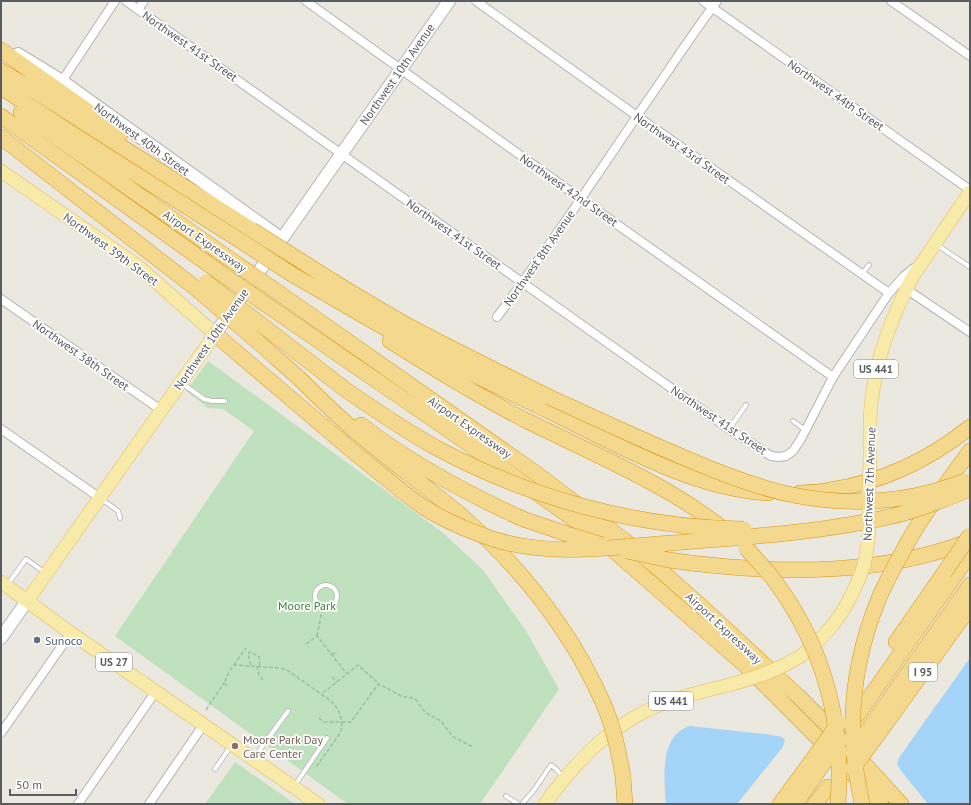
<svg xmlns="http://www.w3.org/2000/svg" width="971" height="805" viewBox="0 0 971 805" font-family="'PT Sans',sans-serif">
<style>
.green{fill:#bfe1be}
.water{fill:#a4d4f7}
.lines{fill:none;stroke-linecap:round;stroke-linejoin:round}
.lane-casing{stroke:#b1b3b7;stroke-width:5.5}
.street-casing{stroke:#b1b3b7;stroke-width:10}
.secondary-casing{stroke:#b2b5ba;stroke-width:14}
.primary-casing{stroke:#e5bd5f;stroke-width:14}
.highway-casing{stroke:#d99812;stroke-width:16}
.path{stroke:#98c1a3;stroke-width:1.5;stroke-dasharray:4 2;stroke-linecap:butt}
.lane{stroke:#fff;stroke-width:4}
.street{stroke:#fff;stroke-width:8}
.secondary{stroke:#fff;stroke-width:12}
.primary{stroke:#f8eaa8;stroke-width:13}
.highway{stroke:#f4d88e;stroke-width:15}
.primary-bridge-casing{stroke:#e5bd5f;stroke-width:14;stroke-linecap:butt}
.highway-bridge-casing{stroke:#d99812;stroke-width:16;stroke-linecap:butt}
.primary-bridge{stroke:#f8eaa8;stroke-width:13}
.highway-bridge{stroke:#f4d88e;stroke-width:15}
.service-dot{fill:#5c6f8a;stroke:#fff;stroke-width:1.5}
.education-dot{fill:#8d6e63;stroke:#fff;stroke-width:1.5}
.labels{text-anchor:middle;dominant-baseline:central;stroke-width:3.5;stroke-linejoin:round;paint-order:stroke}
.shield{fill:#fff;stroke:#8b8d90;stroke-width:1}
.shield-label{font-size:11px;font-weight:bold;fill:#595c60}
.street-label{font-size:12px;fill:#595c60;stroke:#fff}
.park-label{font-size:12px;fill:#3a7e3c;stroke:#fff}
.service-label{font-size:12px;fill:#4e5e75;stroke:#fff;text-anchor:start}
.education-label{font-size:12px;fill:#785e54;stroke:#fff;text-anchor:start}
</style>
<rect width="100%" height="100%" fill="#ebe8e0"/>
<path class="green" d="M 208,361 L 442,532 L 483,570 L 526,631 L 559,689 L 480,804 L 348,804 L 115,636 L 254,431 L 223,409 L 208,408 L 186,391 Z
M 235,762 L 295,804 L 205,804 Z"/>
<path class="water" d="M 970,658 L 970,804 L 928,804 L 902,772 L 897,764 L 899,758 L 920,728 Z
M 690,726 L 765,734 L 782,737 L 785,740 L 782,748 L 737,804 L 666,804 C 664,779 659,735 690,726 Z"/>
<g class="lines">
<g class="lane-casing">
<path id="lane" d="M 937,245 L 970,267
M 862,274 L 869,265
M 183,384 L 204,399 L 212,401 L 225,401
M 793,421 L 805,430
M 729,429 L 746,405
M 100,498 L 118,511 L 120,518
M 8,584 L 26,559 L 44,572
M315 596a11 11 0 1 1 22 0a11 11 0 1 1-22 0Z
M 254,758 L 288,711
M 215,769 L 231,746
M 295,785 L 327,738
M 506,796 L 518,804
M 522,804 L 534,790 L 551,765 L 556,769 L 564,778"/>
</g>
<g class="street-casing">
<path id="street" d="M 126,1 L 523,283 L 729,429 L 771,456 L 779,457 L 786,456 L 793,451 L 801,439 L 833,377 L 889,293 L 904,276 L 914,268
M 306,1 L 581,199 L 833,377
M 476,1 L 637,116 L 889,293
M 703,1 L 970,190
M 891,1 L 970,56
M 138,9 L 144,1
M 62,81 L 115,1
M 906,289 L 970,332
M 1,299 L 161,410
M 497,317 C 557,237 611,153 668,71 C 684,47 700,24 717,1
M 1,429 L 100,498
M 1,733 L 71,633
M 78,804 L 156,691
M 149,804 L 204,724"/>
</g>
<g class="secondary-casing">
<path id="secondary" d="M 18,54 L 62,81 L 282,239
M 215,334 L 449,1
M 1,638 L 27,601"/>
</g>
<g class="primary-casing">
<path id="primary" d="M 1,171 L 138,266 L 215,334 L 27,601
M 870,455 C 870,436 869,416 872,397 C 877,355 893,314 913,276 L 970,192
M 1,582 L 71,633 L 318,804
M 801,656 C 824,637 839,621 852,594
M 545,804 C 577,759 615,721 667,702 C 687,695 708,690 729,685"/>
</g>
<g class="highway-casing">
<path id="highway" d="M 1,50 L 120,134
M 1,71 L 33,90 L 252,230
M 1,87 L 68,131 L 244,243
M 21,112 L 231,260
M 1,116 L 222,274
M 1,137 L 198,290
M 301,261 C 335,283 370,304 405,324 C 452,349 501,373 549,397
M 293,275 C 334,298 373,322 414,344 C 461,369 509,392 557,415 C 621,447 696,489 768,493
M 286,298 L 537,474 L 625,541 L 659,569 L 701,606 L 799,697 L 846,744 L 901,804
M 274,310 L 463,440 L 597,536 L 746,666 L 832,752
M 267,329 L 346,390
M 215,334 L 356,454
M 390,341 C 433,368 477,395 523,419 C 552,433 581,447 610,461 C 652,482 692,503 728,533
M 258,342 C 272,354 285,366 299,378 C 319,398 339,418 361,436 C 394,464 430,489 463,517 C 522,569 572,632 604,705
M 361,425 C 410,463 466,493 523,519
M 800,493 C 810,493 820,492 830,490 C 882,482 929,460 970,427
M 913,533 C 931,504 950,478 970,451
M 691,563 C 784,574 881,575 970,541
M 896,642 L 944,573
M 856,717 L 970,554
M 868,730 L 970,585
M 876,737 L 970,607
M 853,774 L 881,804
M 623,777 L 625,804
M 780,804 L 808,766
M 795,804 L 816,774
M 815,804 L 828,787"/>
</g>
<path class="path" d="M 317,636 L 323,606
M 306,644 L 317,636 L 347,674
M 251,651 L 248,654 L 251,666
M 253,653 L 259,657 L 260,666
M 332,655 L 337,651
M 234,665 L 246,648
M 257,666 L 259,675 L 263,680
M 332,677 L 337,682
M 227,686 L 224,683 L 229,672 L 234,665 L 280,668 L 287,670 L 331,701 C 338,708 344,719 341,730 C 339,736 334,741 331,746 C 326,753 321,760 316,767
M 323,693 L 358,665 L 379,684
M 206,710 L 224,683
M 319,718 L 324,722 L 351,722 L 376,687 L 379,684 L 401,696 L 412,698 L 416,700 L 426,713 L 441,721 L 452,736 L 473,747"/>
<use href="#lane" class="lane"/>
<use href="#street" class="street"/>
<use href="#secondary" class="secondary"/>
<use href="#primary" class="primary"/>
<use href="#highway" class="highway"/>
<g class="primary-bridge-casing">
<path id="primary-bridge" d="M 852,594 C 857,583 863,572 865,560 C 870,538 869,515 869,492 C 869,480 870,468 870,455
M 729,685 C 757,677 776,671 801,656"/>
</g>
<g class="highway-bridge-casing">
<path id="highway-bridge" d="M 252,230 L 301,261
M 244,243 L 293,275
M 231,260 L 286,298
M 222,274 L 274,310
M 206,282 L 267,329
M 198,290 L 258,342
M 346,390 C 375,410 404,430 435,447 C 528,498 638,528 744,529
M 549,397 C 597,419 644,441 692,461 C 725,475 758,488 793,495 C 837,504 887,504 931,492 C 943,489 954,485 965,481
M 356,454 C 379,472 401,492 425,508 C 447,522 472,532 496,540 C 553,557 613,547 671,543 C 745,537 820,533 893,516 C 920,510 945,499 970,489
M 523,519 L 570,535 L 602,545
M 746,548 C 756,559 766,569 774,580 C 824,647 844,721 838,804
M 627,551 L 669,560 L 691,563
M 944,573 L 970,535
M 604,705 C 614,728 619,752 623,777
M 852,751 L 868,730
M 808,766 L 839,723
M 853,768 L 876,737
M 816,774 L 840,740
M 862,804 C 859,787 855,770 854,753 C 849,699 859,647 879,598 C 889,575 901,554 913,533"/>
</g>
<use href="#primary-bridge" class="primary-bridge"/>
<use href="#highway-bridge" class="highway-bridge"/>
</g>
<circle class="service-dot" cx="37" cy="640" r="4"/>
<circle class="education-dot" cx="235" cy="746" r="4"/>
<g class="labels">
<g class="shield">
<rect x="854" y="360" width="44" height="18" rx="3"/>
<rect x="96" y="653" width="36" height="18" rx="3"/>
<rect x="909" y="663" width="28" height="18" rx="3"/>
<rect x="649" y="692" width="44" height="18" rx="3"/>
</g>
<g class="shield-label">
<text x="876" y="369">US 441</text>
<text x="114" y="662">US 27</text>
<text x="923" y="672">I 95</text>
<text x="671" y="701">US 441</text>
</g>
<g class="street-label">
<text transform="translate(190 46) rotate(35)">Northwest 41st Street</text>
<text transform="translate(397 74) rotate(-55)">Northwest 10th Avenue</text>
<text transform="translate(836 95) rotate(35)">Northwest 44th Street</text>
<text transform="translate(142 139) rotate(36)">Northwest 40th Street</text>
<text transform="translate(682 148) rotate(35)">Northwest 43rd Street</text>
<text transform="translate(569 190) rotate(35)">Northwest 42nd Street</text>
<text transform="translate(454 234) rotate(35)">Northwest 41st Street</text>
<text transform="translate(205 241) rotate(35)">Airport Expressway</text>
<text transform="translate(111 249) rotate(36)">Northwest 39th Street</text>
<text transform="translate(539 258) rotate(-55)">Northwest 8th Avenue</text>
<text transform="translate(211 339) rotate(-55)">Northwest 10th Avenue</text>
<text transform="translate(81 355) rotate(35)">Northwest 38th Street</text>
<text transform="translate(719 420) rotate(34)">Northwest 41st Street</text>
<text transform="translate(470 427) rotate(35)">Airport Expressway</text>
<text transform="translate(869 484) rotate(-88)">Northwest 7th Avenue</text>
<text transform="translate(724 628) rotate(43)">Airport Expressway</text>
</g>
<g class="park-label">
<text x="307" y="605">Moore Park</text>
</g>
<g class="service-label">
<text x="45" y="640">Sunoco</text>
</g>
<g class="education-label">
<text x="243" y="739">Moore Park Day<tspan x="243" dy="14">Care Center</tspan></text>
</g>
</g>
<rect width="971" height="805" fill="none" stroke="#595c60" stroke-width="4"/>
<path d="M10 789v6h66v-6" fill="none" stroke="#595c60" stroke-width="2"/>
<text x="16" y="789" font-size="12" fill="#595c60" stroke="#ffffff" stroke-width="3" paint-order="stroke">50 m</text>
</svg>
